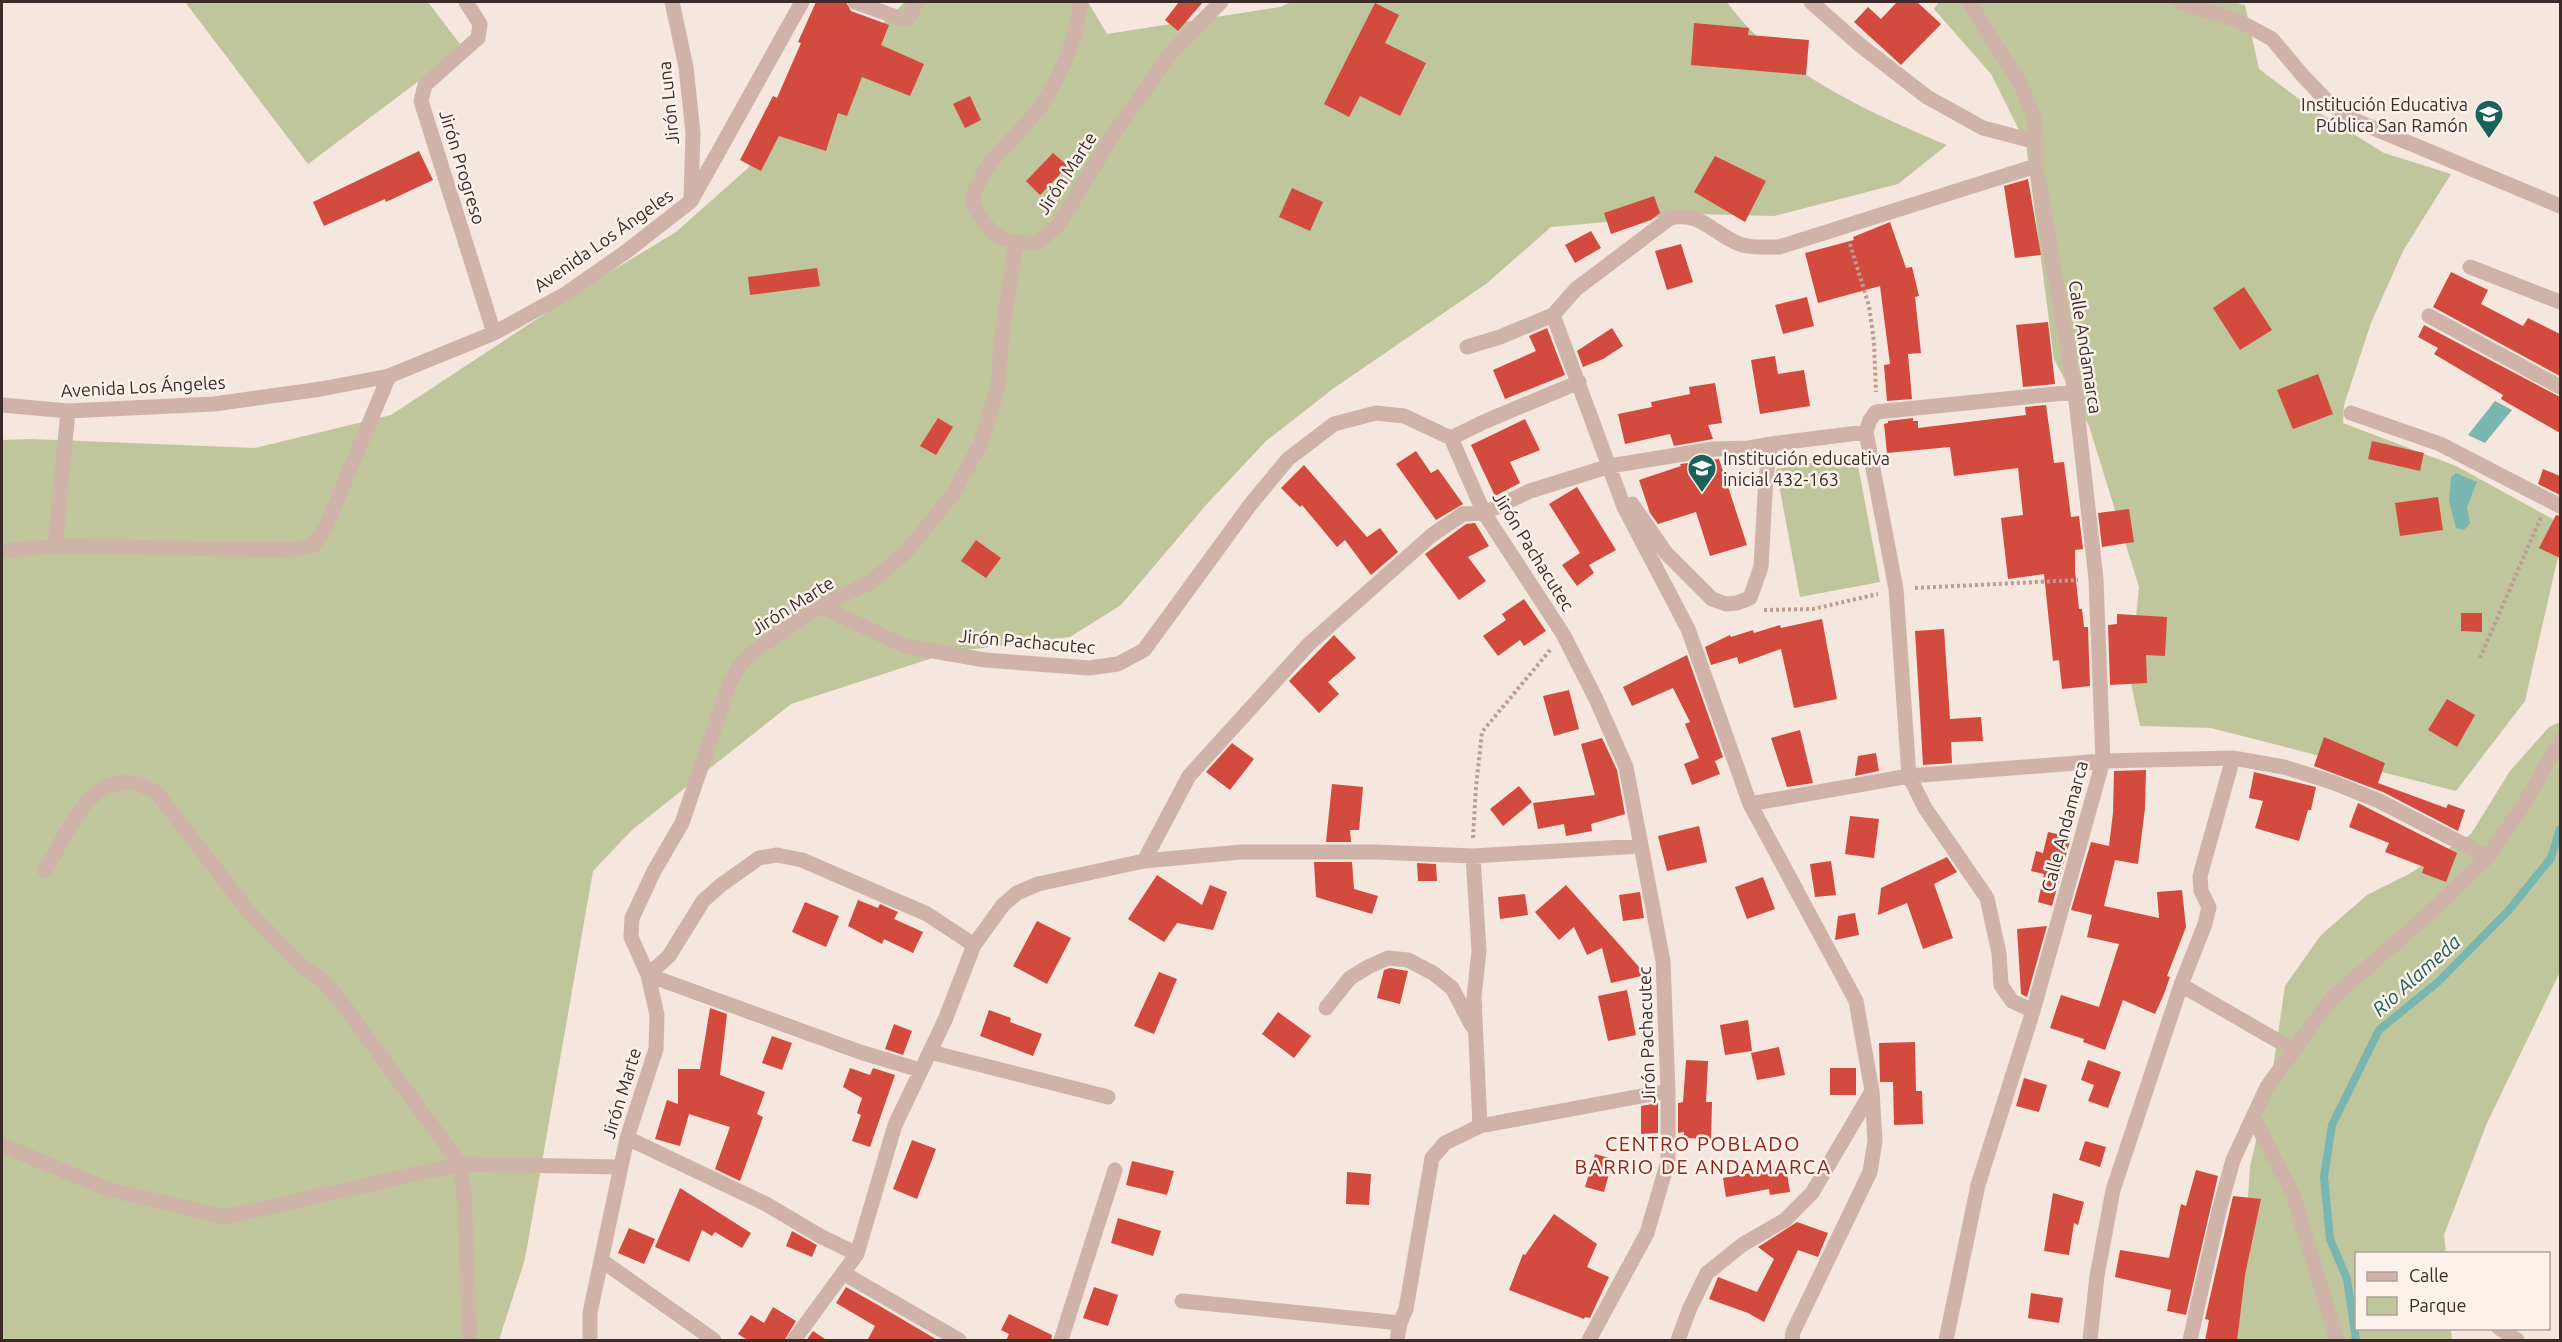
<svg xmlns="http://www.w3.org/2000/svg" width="2562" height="1342" viewBox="0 0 2562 1342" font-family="Ubuntu,sans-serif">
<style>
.green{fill:#bfc69b}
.water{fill:#79b6af}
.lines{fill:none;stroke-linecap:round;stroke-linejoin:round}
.stream{stroke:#79b6af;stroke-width:8}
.building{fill:#d24b3e}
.path{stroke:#bb9d92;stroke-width:4;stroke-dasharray:3 3;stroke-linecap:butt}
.minor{stroke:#cfb3a8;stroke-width:15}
.labels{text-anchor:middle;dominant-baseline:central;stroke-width:5;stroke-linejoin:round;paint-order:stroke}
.street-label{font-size:18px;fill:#3b2c29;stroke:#fcf1eb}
.poi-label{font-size:18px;fill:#3b2c29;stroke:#fcf1eb;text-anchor:end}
.water-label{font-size:20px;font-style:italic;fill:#19625b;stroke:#fcf1eb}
.neighbourhood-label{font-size:20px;letter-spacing:1.5px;fill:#932218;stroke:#fcf1eb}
</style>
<rect width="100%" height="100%" fill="#f5e6de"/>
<path class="green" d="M 185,2 L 428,2 L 463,48 L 308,164 Z
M 905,2 L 1088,2 L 1107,34 L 1280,7 L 1292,2 L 1727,2 C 1776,71 1870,113 1947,145 L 1898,184 L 1774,216 L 1694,214 L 1551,227 L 1486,284 L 1334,388 L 1266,441 L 1206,505 L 1121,605 L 1070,637 L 951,652 L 791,704 L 632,830 L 593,871 L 525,1259 L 499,1340 L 2,1340 L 2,440 L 31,439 L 255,448 L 391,415 L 587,286 L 676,232 L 748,168 L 802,100 Z
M 1939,2 L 2233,2 L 2245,5 L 2259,69 L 2307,105 L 2384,153 L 2451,174 L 2403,251 L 2371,323 L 2344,405 L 2343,423 L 2456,466 L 2560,523 L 2560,548 L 2525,701 L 2456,791 L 2211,728 L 2140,726 L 2130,678 L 2139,587 L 2089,426 L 2054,359 L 2026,144 L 1991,74 L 1934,9 Z
M 1856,455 L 1880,582 L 1800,597 L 1776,469 Z
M 2560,722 L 2560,972 L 2487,1123 L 2444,1235 L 2446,1253 L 2356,1254 L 2356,1328 L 2451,1329 L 2452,1340 L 2224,1340 L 2244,1257 L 2250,1167 L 2273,1068 L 2285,986 L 2321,935 L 2367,895 L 2409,874 L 2471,834 L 2510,771 L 2549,727 Z"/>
<path class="water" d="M 2495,401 L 2512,410 L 2485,443 L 2468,435 Z
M 2456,473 L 2477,482 L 2467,507 L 2470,523 L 2464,530 L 2456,528 L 2449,501 L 2451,477 Z"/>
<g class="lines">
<path class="stream" d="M 2356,1340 L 2347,1279 L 2330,1239 L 2324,1177 L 2332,1125 L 2379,1030 L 2438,982 L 2509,910 L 2551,858 L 2560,829"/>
</g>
<path class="building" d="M 816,2 L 846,2 L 851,11 L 889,25 L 881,45 L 924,64 L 910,96 L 862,77 L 847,116 L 838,113 L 826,151 L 779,136 L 761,171 L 740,160 L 773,96 L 777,98 L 801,43 L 798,42 Z
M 1179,2 L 1203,2 L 1178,31 L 1165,20 Z
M 1897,2 L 1917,2 L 1941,24 L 1901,65 L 1854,22 L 1868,7 L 1881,19 Z
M 1375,3 L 1399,15 L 1385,43 L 1426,63 L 1400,116 L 1360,96 L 1349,117 L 1324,104 Z
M 1694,23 L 1749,28 L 1748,35 L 1809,40 L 1806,75 L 1691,65 Z
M 970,96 L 981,120 L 965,128 L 953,104 Z
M 419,151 L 433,180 L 386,202 L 385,199 L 324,226 L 313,202 Z
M 1053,153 L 1068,166 L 1040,195 L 1026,181 Z
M 1715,156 L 1766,181 L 1745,222 L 1694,192 Z
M 2028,179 L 2041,255 L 2015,258 L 2004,186 Z
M 1292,188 L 1323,202 L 1310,231 L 1279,217 Z
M 1654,196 L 1660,213 L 1651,220 L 1611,234 L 1604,213 Z
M 1890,222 L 1906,268 L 1912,267 L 1919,296 L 1915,297 L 1921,353 L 1908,354 L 1912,399 L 1887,401 L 1884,365 L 1890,364 L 1880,286 L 1818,303 L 1805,253 L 1854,240 L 1853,237 Z
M 1591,231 L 1601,248 L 1575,263 L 1565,245 Z
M 1681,244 L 1693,282 L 1667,290 L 1655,251 Z
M 817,268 L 820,286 L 750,295 L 748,277 Z
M 2451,272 L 2488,290 L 2481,304 L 2523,326 L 2528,318 L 2560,334 L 2560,376 L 2433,307 Z
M 2244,287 L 2272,330 L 2240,350 L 2213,308 Z
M 1807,297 L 1814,326 L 1783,334 L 1775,305 Z
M 2048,322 L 2055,384 L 2023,387 L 2016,325 Z
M 2424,325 L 2560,397 L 2560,433 L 2501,399 L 2503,395 L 2434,354 L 2438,348 L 2418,337 Z
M 1547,328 L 1565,375 L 1505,399 L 1493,370 L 1536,351 L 1529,336 Z
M 1612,328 L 1623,346 L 1603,359 L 1583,367 L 1577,351 Z
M 1775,356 L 1778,374 L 1804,370 L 1810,406 L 1760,414 L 1751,360 Z
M 2318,374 L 2333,414 L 2293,429 L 2277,390 Z
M 1715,383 L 1722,423 L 1708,425 L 1713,439 L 1674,446 L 1670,434 L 1625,444 L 1618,414 L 1652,407 L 1651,402 L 1690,394 L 1689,387 Z
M 2046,405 L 2054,463 L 2064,462 L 2071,517 L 2079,516 L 2083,549 L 2075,550 L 2075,571 L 2079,609 L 2082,609 L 2084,627 L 2088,627 L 2090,686 L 2062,689 L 2059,660 L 2053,661 L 2044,574 L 2008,579 L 2001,518 L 2023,515 L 2018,468 L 1954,476 L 1950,447 L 1887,453 L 1884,424 L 1888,423 L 1888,421 L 1913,418 L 1913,421 L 1918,421 L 1918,428 L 2026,415 L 2025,407 Z
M 938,418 L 953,427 L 936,455 L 920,446 Z
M 1525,419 L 1540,450 L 1510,462 L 1520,483 L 1495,496 L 1471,445 Z
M 2372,441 L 2424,453 L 2420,471 L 2368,459 Z
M 1416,451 L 1431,473 L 1438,469 L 1463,504 L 1436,520 L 1396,464 Z
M 1719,459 L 1747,545 L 1710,556 L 1696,512 L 1658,524 L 1650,513 L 1639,480 L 1681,466 L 1680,464 Z
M 1304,465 L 1367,537 L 1380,528 L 1398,552 L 1371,575 L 1345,540 L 1337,547 L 1302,505 L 1300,507 L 1281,488 Z
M 2543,469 L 2560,476 L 2560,495 L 2538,484 Z
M 1577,487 L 1616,550 L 1589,565 L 1594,573 L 1577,586 L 1562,565 L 1580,553 L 1549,504 Z
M 2438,497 L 2443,530 L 2400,536 L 2395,503 Z
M 2129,509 L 2134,542 L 2102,547 L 2098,513 Z
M 2556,515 L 2560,516 L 2560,558 L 2539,548 Z
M 1475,523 L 1489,546 L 1468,557 L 1486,581 L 1459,600 L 1425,554 L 1466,524 Z
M 976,540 L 1001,558 L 986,578 L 961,561 Z
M 1524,599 L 1546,631 L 1524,646 L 1520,640 L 1498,656 L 1483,636 L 1506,620 L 1502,614 Z
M 2461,613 L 2482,613 L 2482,632 L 2461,631 Z
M 2117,614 L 2167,617 L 2165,656 L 2146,655 L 2147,683 L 2110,685 L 2108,625 L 2117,624 Z
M 1822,619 L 1837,699 L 1794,708 L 1781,649 L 1739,664 L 1737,657 L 1711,665 L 1705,647 L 1730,635 L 1731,637 L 1753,630 L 1754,633 L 1780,625 L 1781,628 Z
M 1944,629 L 1950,719 L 1981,717 L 1983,741 L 1951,742 L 1952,763 L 1923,765 L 1915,631 Z
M 1334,635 L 1356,658 L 1328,682 L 1339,694 L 1319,713 L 1289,681 Z
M 1687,655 L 1723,757 L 1715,761 L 1720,774 L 1692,785 L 1684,764 L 1699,758 L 1685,724 L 1690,722 L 1673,688 L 1632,706 L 1623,687 Z
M 1569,690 L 1579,729 L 1554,736 L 1543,696 Z
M 2447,699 L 2475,715 L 2457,747 L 2428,730 Z
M 1800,730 L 1813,783 L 1787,787 L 1771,738 Z
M 2324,737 L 2385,763 L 2378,783 L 2446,808 L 2448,804 L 2465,810 L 2458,831 L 2383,792 L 2314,766 Z
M 1602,738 L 1617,770 L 1625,814 L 1591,824 L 1592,831 L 1566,836 L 1564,824 L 1538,829 L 1533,803 L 1595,795 L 1581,744 Z
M 1232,743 L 1254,759 L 1230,790 L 1206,772 Z
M 1876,753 L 1879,771 L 1855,776 L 1858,756 Z
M 2146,770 L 2145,808 L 2138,864 L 2115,860 L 2104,906 L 2159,918 L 2157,892 L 2182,890 L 2186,927 L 2167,976 L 2170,977 L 2164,994 L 2155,1014 L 2123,1000 L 2105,1050 L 2083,1042 L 2084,1039 L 2050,1028 L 2061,995 L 2099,1007 L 2119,944 L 2087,937 L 2092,915 L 2071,910 L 2091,842 L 2109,846 L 2113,813 L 2114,771 Z
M 2254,772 L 2316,787 L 2311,810 L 2308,810 L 2299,841 L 2255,828 L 2263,801 L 2249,798 Z
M 1332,784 L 1363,787 L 1359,830 L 1350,830 L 1351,842 L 1326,842 Z
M 1519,786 L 1532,802 L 1503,826 L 1490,809 Z
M 2358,803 L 2457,853 L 2446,882 L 2422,873 L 2424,867 L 2385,852 L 2389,843 L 2349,827 Z
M 1850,816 L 1879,819 L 1874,858 L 1845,854 Z
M 1699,826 L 1707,862 L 1667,871 L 1658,836 Z
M 2048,832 L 2071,837 L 2052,906 L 2038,902 L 2044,874 L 2031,871 L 2036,851 L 2043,853 Z
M 1947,857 L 1957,872 L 1934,884 L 1953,938 L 1923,949 L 1907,903 L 1878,915 L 1881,888 Z
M 1831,861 L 1836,895 L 1815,897 L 1810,864 Z
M 1314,862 L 1352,862 L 1354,889 L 1378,896 L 1372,914 L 1316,897 Z
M 1417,863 L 1436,864 L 1437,881 L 1418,881 Z
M 1157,875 L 1202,905 L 1210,885 L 1227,892 L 1213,930 L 1177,923 L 1164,942 L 1128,919 Z
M 1763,877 L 1775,909 L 1747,919 L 1735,887 Z
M 1566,885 L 1617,942 L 1646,975 L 1611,983 L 1602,948 L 1587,955 L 1574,927 L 1559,940 L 1535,912 Z
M 1640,892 L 1644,918 L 1623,921 L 1619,895 Z
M 1525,894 L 1528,915 L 1500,919 L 1498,897 Z
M 858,900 L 878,908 L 880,904 L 898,912 L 894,919 L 923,932 L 913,953 L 884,939 L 882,944 L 848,926 Z
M 805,902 L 839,916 L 826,947 L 792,932 Z
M 1855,913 L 1859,935 L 1835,940 L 1838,916 Z
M 1037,921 L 1071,938 L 1047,984 L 1013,966 Z
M 2047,926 L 2027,997 L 2021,994 L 2017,929 Z
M 1390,968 L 1408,971 L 1400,1004 L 1377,998 L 1384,970 Z
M 1159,972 L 1177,979 L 1154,1034 L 1134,1026 Z
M 1627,990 L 1636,1035 L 1608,1041 L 1598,996 Z
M 710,1008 L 727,1014 L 720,1075 L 765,1092 L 757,1114 L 763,1117 L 740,1181 L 715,1169 L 730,1127 L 689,1114 L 680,1146 L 655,1139 L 667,1100 L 678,1104 L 678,1069 L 700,1069 Z
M 989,1010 L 1011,1018 L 1010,1022 L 1042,1034 L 1033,1056 L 980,1036 Z
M 1278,1012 L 1311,1036 L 1294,1058 L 1262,1034 Z
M 1748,1020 L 1752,1051 L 1725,1055 L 1720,1025 Z
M 894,1024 L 912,1031 L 903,1055 L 885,1049 Z
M 772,1036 L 792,1043 L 782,1070 L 762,1063 Z
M 1915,1042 L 1916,1091 L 1922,1091 L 1923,1124 L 1894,1125 L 1893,1082 L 1880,1082 L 1879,1043 Z
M 1779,1047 L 1785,1075 L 1757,1080 L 1751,1053 Z
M 1686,1060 L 1708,1061 L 1706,1102 L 1712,1102 L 1711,1139 L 1684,1138 L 1684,1132 L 1678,1133 L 1678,1103 L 1683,1102 Z
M 2088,1060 L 2121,1072 L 2108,1108 L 2088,1101 L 2094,1085 L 2081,1080 Z
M 850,1068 L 870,1075 L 873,1068 L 895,1075 L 870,1147 L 852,1141 L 861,1115 L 857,1113 L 862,1098 L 843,1087 Z
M 1830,1068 L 1856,1068 L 1856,1095 L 1830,1095 Z
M 2024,1078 L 2047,1085 L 2039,1112 L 2016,1106 Z
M 1658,1103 L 1658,1133 L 1641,1134 L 1641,1106 Z
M 912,1140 L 936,1149 L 917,1199 L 893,1189 Z
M 2085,1141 L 2106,1147 L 2100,1167 L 2079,1160 Z
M 1595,1154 L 1613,1159 L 1604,1192 L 1585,1187 Z
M 1132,1161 L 1174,1171 L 1167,1195 L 1126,1185 Z
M 1786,1166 L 1790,1192 L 1770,1195 L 1769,1189 L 1726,1197 L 1723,1178 Z
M 2196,1170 L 2218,1176 L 2186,1315 L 2167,1311 L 2171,1290 L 2115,1277 L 2120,1250 L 2169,1258 L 2181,1204 L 2186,1206 Z
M 1347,1172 L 1371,1174 L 1369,1205 L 1346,1204 Z
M 680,1188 L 751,1233 L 742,1248 L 715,1232 L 712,1236 L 702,1230 L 689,1262 L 655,1247 Z
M 2053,1193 L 2084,1202 L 2078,1225 L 2074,1223 L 2069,1255 L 2044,1251 Z
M 2233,1196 L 2261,1199 L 2245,1275 L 2237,1341 L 2205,1341 L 2209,1320 L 2205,1319 Z
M 1554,1214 L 1597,1244 L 1587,1267 L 1609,1277 L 1590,1318 L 1585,1317 L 1584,1319 L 1509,1290 L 1523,1254 L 1525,1255 Z
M 1118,1218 L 1161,1231 L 1153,1256 L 1111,1243 Z
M 1797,1222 L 1828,1233 L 1818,1257 L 1798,1250 L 1764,1322 L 1748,1313 L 1709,1299 L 1718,1277 L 1757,1292 L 1774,1259 L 1758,1247 Z
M 629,1228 L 655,1239 L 644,1264 L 618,1253 Z
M 792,1231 L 817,1245 L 812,1257 L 786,1246 Z
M 846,1287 L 878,1305 L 939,1341 L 867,1341 L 875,1326 L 836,1303 Z
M 1094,1287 L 1118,1295 L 1108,1326 L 1083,1318 Z
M 2031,1293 L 2063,1298 L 2059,1323 L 2028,1318 Z
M 773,1307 L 796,1321 L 784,1341 L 749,1341 L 738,1334 L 751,1315 L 764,1323 Z
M 1009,1314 L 1052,1335 L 1051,1341 L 1006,1341 L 1009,1334 L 1001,1330 Z
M 813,1331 L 828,1341 L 806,1341 Z"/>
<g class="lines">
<path class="path" d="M 1850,244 L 1869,306 L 1874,342 L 1876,392
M 1915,588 L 2078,580
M 1764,610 L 1813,609 L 1878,594
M 2480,658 L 2541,517
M 1473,838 L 1476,787 L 1482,732 L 1551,649"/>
<path class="minor" d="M 466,2 L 480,24 L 478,38 L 425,85 L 421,101 L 494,333
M 672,2 L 686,67 L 693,133 L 691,198
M 855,2 L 902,19 L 908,18 L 917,2
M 1080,2 C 1079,37 1055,89 1033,116 C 1009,145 981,163 972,202 C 988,234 1000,244 1037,243 L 1059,224 L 1113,135 L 1173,50 L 1221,2
M 1811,2 L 1860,45 L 1927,97 L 1983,128 L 2037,142 L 2036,166 L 2075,392 L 2096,579 L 2103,761 L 2033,1011 L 1978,1185 L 1946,1340
M 1969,2 L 2021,85 L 2033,115 L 2037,142
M 2180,2 L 2239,21 L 2272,39 L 2303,76 L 2329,103 L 2354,120 L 2560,206
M 2470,267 L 2560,302
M 1553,315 L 1624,507 L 1688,629 L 1750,804 L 1856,1001 L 1872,1091 L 1875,1141 L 1870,1172 L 1793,1332 L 1792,1340
M 2429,316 L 2560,387
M 1467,347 L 1500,337 L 1553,315 L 1576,289 L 1670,218 C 1702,211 1714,235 1742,245 C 1754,248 1767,247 1779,247 L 2036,166
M 2,405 L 68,411 L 214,404 L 321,389 L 389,376 L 494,333 L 567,293 L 627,251 L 691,201 L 802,2
M 2351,413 L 2440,444 L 2560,506
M 1451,438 L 1486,421 L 1579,382
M 1632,504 L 1666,553 L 1712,599 L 1726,604 L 1737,603 L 1750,598 L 1761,567 L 1766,476 L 1771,444 L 1866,432
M 55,546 L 68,411
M 2,551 L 55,546 L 286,550 L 314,545 L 327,524 L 389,376
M 820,606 L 905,646 L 985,660 L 1089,668 L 1118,664 L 1144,650 L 1250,505 L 1288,459 L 1334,424 L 1376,413 L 1404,416 L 1451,438 L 1484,513 L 1563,634 L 1596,699 L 1626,767 L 1663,961 L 1668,1091 L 1668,1161 L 1647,1233 L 1589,1340
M 1750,804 L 1909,776 L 2103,761 L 2233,758 L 2284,767 L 2332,782 L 2379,801 L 2488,857
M 1144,861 L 1241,852 L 1375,852 L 1473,856 L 1641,846
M 45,871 C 71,828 95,755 157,793 L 248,911 L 302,966 L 321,979 L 336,995 L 460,1164 L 464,1195 L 470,1340
M 2181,985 L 2294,1050
M 1326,1008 L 1350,978 L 1368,967 L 1388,958 L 1408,960 L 1433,973 L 1452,988 L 1472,1026
M 2033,1011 L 2012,1001 L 2001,985 L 1999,953 L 1987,898 L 1925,808 L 1909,776 L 1896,589 L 1866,432 L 1870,420 L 1876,412 L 2075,392
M 930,1052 L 1108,1097
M 920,1070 L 860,1052 L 648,975 L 669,956 L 703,901 L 721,885 L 759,858 L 777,855 L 802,860 L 927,914 L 974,945
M 2254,1119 L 2293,1195 L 2337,1340
M 1480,1126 L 1668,1091
M 627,1138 L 766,1204 L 820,1236 L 857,1254
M 2,1145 L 107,1189 L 225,1217 L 460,1164 L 621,1167
M 601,1260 L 714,1340
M 843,1273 L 959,1340
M 1182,1301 L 1400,1323 L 1406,1309 L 1432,1158 L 1445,1143 L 1480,1126 L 1474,997 L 1479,951 L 1473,856
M 2499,1328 L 2517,1340
M 590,1340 L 590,1313 L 627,1138 L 656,1049 L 657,1015 L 648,975 L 631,937 L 632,918 L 654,871 L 682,823 L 730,682 L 740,665 L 754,651 L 820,606 L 871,582 L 906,552 L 953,494 L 981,443 L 998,386 L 1002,333 L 1016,244
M 794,1340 L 857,1254 L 895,1125 L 945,1020 L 974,945 L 1003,905 L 1017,893 L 1038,884 L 1144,861 L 1189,776 L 1309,644 L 1432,535 L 1463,514 L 1484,513 L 1530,491 L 1610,466 L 1714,449 L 1749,448 L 1771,444
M 1061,1340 L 1115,1170
M 1397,1340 L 1400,1323
M 1678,1340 L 1689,1310 L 1707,1273 L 1742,1245 L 1785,1220 L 1812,1193 L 1872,1091
M 2090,1340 L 2097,1276 L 2113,1190 L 2181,985 L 2205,924 L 2209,907 L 2201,891 L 2200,876 L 2233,758
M 2190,1340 L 2219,1211 L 2233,1160 L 2267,1087 L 2331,999 L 2424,918 L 2488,857 L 2524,804 L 2560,741"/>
</g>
<defs>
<g id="school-pin" transform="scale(1.5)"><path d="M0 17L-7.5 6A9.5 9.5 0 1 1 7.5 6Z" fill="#19625b" stroke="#fcf1eb"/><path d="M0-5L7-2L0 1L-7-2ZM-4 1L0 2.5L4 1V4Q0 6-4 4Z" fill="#fff"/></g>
</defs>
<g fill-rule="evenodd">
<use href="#school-pin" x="2489" y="114"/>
<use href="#school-pin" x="1702" y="468"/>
</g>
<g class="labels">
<g class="street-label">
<text transform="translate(668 103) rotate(-96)">Jirón Luna</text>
<text transform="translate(463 167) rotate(73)">Jirón Progreso</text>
<text transform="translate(1066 173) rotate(-57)">Jirón Marte</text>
<text transform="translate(603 240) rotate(-35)">Avenida Los Ángeles</text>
<text transform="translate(2086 347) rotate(81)">Calle Andamarca</text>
<text transform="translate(143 386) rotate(-3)">Avenida Los Ángeles</text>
<text transform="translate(1534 551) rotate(58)">Jirón Pachacutec</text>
<text transform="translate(792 605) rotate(-32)">Jirón Marte</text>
<text transform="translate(1027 641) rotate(5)">Jirón Pachacutec</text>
<text transform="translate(2064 826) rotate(-75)">Calle Andamarca</text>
<text transform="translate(1646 1035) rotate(-92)">Jirón Pachacutec</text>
<text transform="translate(621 1093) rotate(-73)">Jirón Marte</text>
</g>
<g class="poi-label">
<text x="2468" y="104">Institución Educativa<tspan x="2468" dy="21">Pública San Ramón</tspan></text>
<text x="1723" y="458" text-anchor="start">Institución educativa<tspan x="1723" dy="21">inicial 432-163</tspan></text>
</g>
<g class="water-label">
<text transform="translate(2416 975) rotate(-42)">Rio Alameda</text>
</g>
<g class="neighbourhood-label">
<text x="1703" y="1143">CENTRO POBLADO<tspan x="1703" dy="23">BARRIO DE ANDAMARCA</tspan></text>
</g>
</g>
<rect width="2562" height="1342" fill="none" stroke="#3b2c29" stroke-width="6"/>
<rect x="2355" y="1252" width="195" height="78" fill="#fcf1eb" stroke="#afa29d" stroke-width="1.5"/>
<rect x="2367" y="1272" width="30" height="9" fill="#cfb3a8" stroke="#afa29d" stroke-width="1.5"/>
<text x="2409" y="1282" font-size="18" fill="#3b2c29">Calle</text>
<rect x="2367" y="1297" width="30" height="18" fill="#bfc69b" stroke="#afa29d" stroke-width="1.5"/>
<text x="2409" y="1312" font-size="18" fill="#3b2c29">Parque</text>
</svg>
